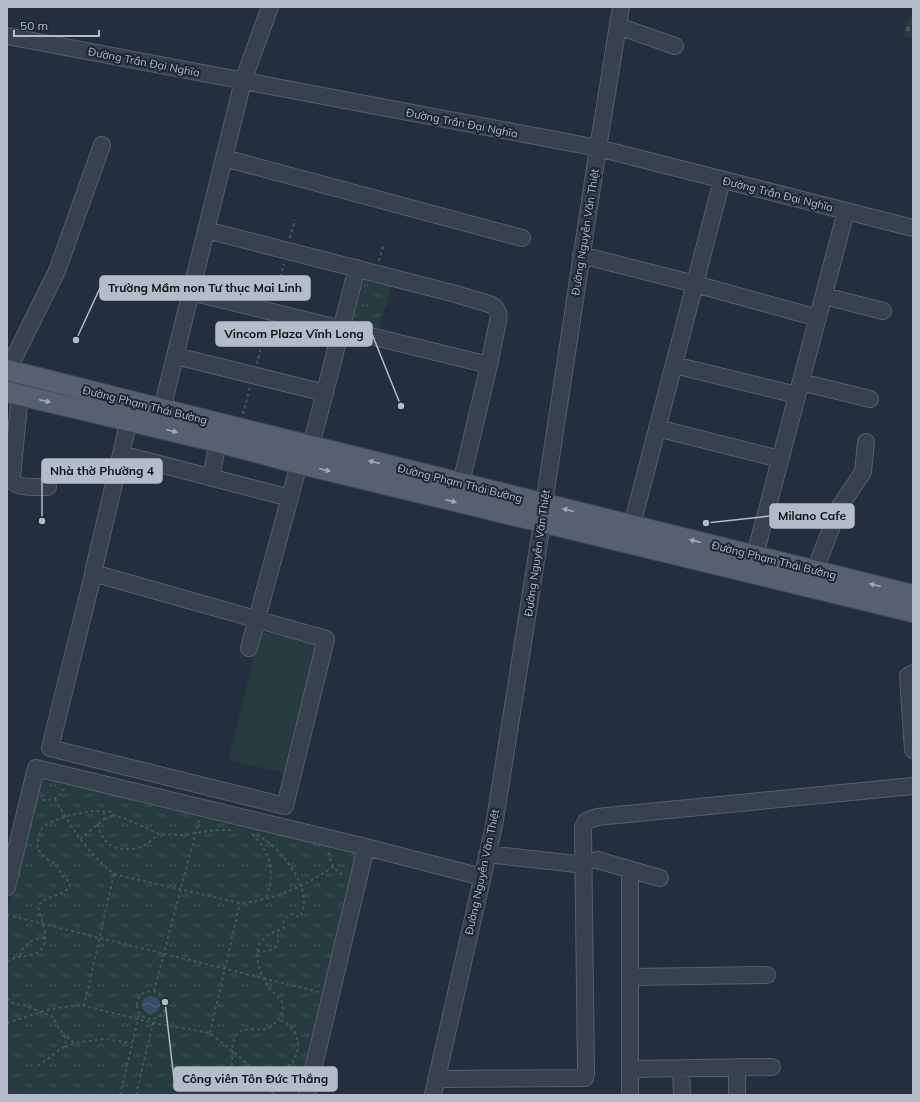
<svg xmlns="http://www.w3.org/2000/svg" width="920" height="1102" viewBox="0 0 920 1102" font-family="Mulish,sans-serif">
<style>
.grass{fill:#263c3f}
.cemetery{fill:url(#cemetery-stones)}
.park{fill:url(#park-tufts)}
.water{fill:url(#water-waves)}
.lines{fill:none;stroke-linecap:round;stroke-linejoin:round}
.minor-casing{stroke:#565f6c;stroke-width:18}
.major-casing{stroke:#414a57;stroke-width:22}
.path{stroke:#44595c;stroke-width:2;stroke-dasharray:3 3;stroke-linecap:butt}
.minor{stroke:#38414e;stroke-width:16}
.major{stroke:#56606e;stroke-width:20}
.oneway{fill:#a1aab7}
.labels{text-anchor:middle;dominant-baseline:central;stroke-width:4;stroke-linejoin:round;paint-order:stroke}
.street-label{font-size:11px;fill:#b4bcc9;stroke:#1d2633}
.leader{fill:none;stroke:#b4bcc9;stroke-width:1.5}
.callout-dot{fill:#b4bcc9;stroke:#1d2633;stroke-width:1.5}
.callout{fill:#b4bcc9;stroke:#b4bcc9;stroke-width:1.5}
.callout-label{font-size:12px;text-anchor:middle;font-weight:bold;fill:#111}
</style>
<defs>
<pattern id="cemetery-stones" width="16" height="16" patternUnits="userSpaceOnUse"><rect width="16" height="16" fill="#263c3f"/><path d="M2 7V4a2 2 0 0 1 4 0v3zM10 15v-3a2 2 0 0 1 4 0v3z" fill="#435659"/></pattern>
<pattern id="park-tufts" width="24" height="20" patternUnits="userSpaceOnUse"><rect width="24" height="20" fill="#263c3f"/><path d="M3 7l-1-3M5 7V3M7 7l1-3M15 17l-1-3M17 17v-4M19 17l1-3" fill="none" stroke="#435659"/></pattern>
<pattern id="water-waves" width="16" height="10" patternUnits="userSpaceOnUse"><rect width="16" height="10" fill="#394c67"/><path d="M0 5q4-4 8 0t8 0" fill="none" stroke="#53647b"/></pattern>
</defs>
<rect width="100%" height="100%" fill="#242f3e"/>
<path class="grass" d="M 260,631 L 320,645 L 288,774 L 228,760 Z"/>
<path class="cemetery" d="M 913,9 L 913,39 L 903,35 Z"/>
<path class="park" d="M 366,274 L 393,281 L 378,331 L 352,323 Z
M 42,777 L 348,847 L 354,853 L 356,861 L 301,1095 L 7,1095 L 7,910 L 38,780 Z"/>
<path class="water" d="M142 1005a9 9 0 1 1 18 0a9 9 0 1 1-18 0Z"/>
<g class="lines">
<g class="minor-casing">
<path id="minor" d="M 618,26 L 675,46
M 7,36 L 598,148 L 913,228
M 224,158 L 522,238
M 206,230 L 452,293 L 489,304 C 497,307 500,313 498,321 L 489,365 L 461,483
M 581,255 L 695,284 L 818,318
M 191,292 L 489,365
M 824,296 L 883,311
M 176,356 L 325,393
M 674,365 L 797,395
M 8,370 L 57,271 L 102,145
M 801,382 L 870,399
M 20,395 L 12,476 C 12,479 13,482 16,484 C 22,488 41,487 48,487
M 162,409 L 243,81 L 270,7
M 657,428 L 780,459
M 311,446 L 357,268
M 121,454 L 290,498
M 211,477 L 218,442
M 632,525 L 722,180
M 755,555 L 846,211
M 815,570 L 839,508 L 863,472 L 866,442
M 93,573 L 326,639 L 285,806 L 50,748 L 92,579 L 93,573 L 129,420
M 249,648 L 299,464
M 913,673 L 908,676 L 913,750
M 487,854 L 585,865
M 597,860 L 660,878
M 630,869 L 630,1095
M 7,887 L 36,768 L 366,847 L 482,877
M 630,977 L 767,975
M 737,1067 L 737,1095
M 681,1068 L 682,1095
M 630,1069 L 772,1067
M 436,1079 L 585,1078 L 586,1073 L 583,828 L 586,821 L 597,817 L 913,786
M 307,1095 L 366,847
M 433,1095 L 494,826 L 542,523 L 544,504 L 598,148 L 621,7"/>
</g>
<g class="major-casing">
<path id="major" d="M 7,370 L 162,409 L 913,595
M 7,392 L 218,442 L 293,462 L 913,612"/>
</g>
<path class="path" d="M 290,238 L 295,220
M 379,261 L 384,243
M 274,300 L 284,264
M 257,364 L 267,323
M 243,414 L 250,387
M 55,799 C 71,828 88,853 114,874 L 240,903 C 272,901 308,885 334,866
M 42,800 C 53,801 58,798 64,789
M 104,812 L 104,816 L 106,819 L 110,818 L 112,815
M 97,824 C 102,840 109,850 128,849 C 133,849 139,848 143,846 C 149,843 154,838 159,834
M 252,834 C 272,854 275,871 266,898
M 80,839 L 105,818
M 329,852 C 329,863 336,872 345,876
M 7,915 L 319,992
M 257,951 C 270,954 283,946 277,932
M 20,956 C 23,944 33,938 45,938
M 7,962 C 17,955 20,958 31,955 C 56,949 41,921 38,906 C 47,893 64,898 70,885 L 69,881 L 62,876 L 57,864 L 45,858 L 37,848 C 38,842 38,836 41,830 C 50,818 79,813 93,811 C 98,810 103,813 108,811 L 111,812 L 112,815 L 126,819 L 159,834 L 183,835 L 215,830 L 233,830
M137 1005a14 14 0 1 1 28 0a14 14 0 1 1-28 0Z
M 154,991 L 199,820
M 7,998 L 14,1004 L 23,1005 L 52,1016 L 66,1039 L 65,1046 L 38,1066
M 84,1006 L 114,874
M 7,1023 L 50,1009 L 81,1005 L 153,1023 L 210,1033 L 241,1058 L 256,1073 L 274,1095
M 210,1033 L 240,903
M 67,1037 L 74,1043 L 104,1039 L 132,1043
M 65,1047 L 74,1044
M 252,1068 C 260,1069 269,1071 278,1070 C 305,1065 304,1025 278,1020
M 205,1080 L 215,1079 L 223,1086 C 233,1086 236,1079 231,1070 C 234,1060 230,1046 235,1037 C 244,1023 256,1033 269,1028 C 272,1026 275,1023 278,1020 C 280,1017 283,1013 283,1009 C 283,995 273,995 268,987 C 259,971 249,948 268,935 C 273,932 279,931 284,928 L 283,923 L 287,916 L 292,914 L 299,917 C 318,895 280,845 258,836
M 120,1095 L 139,1015
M 136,1095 L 154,1019"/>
<use href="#minor" class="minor"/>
<use href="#major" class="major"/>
</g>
<defs><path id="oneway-solid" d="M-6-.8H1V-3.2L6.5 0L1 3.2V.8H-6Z"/></defs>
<g class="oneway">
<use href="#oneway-solid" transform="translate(45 401) rotate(13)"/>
<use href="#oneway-solid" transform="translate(172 431) rotate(14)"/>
<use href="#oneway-solid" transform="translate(374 462) rotate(-166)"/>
<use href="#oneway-solid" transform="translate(325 470) rotate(14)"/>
<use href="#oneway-solid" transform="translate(451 501) rotate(14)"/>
<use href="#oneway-solid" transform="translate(568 510) rotate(-166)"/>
<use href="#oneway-solid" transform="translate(695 541) rotate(-166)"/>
<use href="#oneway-solid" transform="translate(875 585) rotate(-166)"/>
</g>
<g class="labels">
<g class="street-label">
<text transform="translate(144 62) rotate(11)">Đường Trần Đại Nghĩa</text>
<text transform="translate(462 123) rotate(11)">Đường Trần Đại Nghĩa</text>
<text transform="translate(778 194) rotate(14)">Đường Trần Đại Nghĩa</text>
<text transform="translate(585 232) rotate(-81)">Đường Nguyễn Văn Thiệt</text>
<text transform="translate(145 405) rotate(14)">Đường Phạm Thái Bường</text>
<text transform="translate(460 483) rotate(14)">Đường Phạm Thái Bường</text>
<text transform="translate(537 553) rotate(-82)">Đường Nguyễn Văn Thiệt</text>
<text transform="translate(774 560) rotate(14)">Đường Phạm Thái Bường</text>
<text transform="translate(482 872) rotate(-78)">Đường Nguyễn Văn Thiệt</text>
</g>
</g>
<path class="leader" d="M76 340L100 288M401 406L372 334M42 521L42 471M706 523L770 516M165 1002L174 1079"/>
<g class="callout-dot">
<circle cx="76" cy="340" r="4"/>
<circle cx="401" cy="406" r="4"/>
<circle cx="42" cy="521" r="4"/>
<circle cx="706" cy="523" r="4"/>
<circle cx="165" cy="1002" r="4"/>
</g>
<g class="callout">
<rect x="100" y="276" width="210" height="24" rx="4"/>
<rect x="216" y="322" width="156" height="24" rx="4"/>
<rect x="42" y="459" width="120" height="24" rx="4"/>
<rect x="770" y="504" width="84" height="24" rx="4"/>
<rect x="174" y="1067" width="163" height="24" rx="4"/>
</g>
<g class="callout-label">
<text x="205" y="292">Trường Mầm non Tư thục Mai Linh</text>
<text x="294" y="338">Vincom Plaza Vĩnh Long</text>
<text x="102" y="475">Nhà thờ Phường 4</text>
<text x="812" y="520">Milano Cafe</text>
<text x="255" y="1083">Công viên Tôn Đức Thắng</text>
</g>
<rect width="920" height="1102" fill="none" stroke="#b4bcc9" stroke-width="16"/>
<path d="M14 30v6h85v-6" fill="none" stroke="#b4bcc9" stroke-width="2"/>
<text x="20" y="30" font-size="12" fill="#b4bcc9" stroke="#1d2633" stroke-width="3" paint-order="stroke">50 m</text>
</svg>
